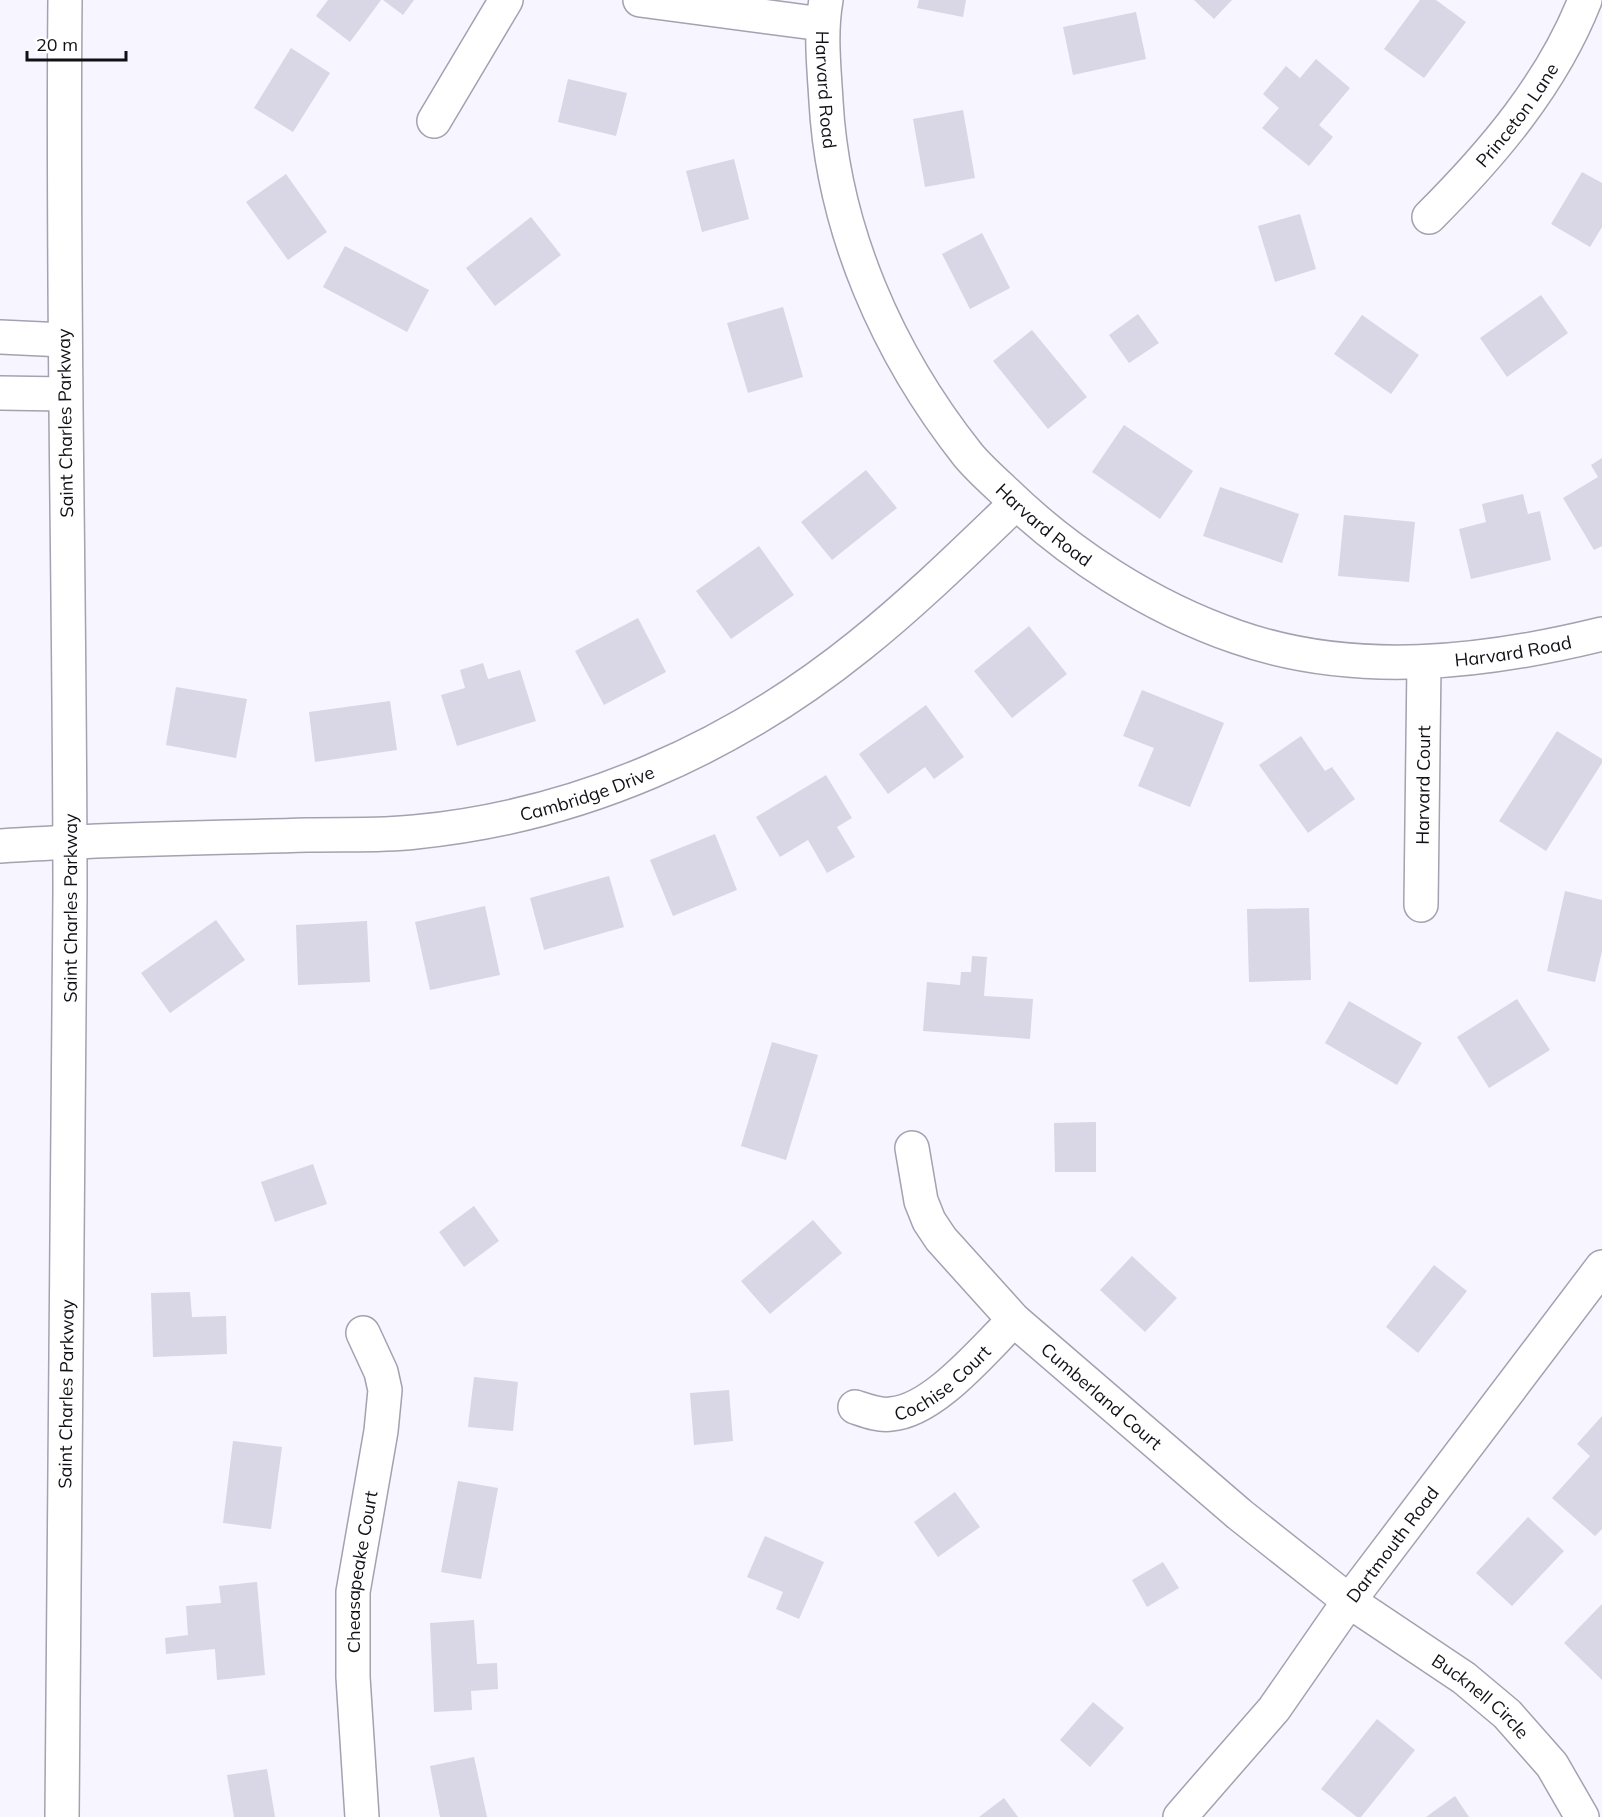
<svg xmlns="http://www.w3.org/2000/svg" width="1602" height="1817" viewBox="0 0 1602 1817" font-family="Mulish,sans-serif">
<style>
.building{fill:#d9d6e5}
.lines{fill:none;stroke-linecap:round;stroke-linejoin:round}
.minor-casing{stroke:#a4a1b0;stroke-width:36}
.major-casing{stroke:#a4a1b0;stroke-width:36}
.minor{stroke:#fff;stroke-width:33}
.major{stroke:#fff;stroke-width:33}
.labels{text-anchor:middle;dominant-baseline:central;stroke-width:6;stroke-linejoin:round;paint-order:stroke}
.street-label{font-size:18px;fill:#111015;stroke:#fff}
</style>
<rect width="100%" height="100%" fill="#f7f5ff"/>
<path class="building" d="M 328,0 L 381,0 L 350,42 L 316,16 Z
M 383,0 L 414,0 L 403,15 Z
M 919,0 L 966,0 L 963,17 L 917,8 Z
M 1194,0 L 1232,0 L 1214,19 Z
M 1420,0 L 1436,0 L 1466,22 L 1424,78 L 1384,49 Z
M 1136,12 L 1146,59 L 1073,75 L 1063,27 Z
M 291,48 L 330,73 L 293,132 L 254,108 Z
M 1316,59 L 1350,88 L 1319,125 L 1333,137 L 1309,166 L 1262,128 L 1279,108 L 1263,94 L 1286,66 L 1300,78 Z
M 568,79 L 627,93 L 616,136 L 558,122 Z
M 963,110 L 975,178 L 925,187 L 913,119 Z
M 734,159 L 749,219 L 702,232 L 686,171 Z
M 1582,172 L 1602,183 L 1602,227 L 1590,247 L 1551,224 Z
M 286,174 L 327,232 L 288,260 L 246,202 Z
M 1300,214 L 1316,269 L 1275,282 L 1258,226 Z
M 531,217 L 561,255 L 495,306 L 466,268 Z
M 982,233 L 1010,288 L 970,309 L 942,254 Z
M 345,246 L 429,290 L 407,332 L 323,287 Z
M 1541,295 L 1568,333 L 1507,377 L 1480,338 Z
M 783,307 L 803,377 L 748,393 L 727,323 Z
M 1138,314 L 1159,343 L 1129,363 L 1109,335 Z
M 1362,315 L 1419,355 L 1391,394 L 1334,354 Z
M 1032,330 L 1087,397 L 1048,429 L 993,361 Z
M 1124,425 L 1193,471 L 1160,519 L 1092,472 Z
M 1602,458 L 1602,546 L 1594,550 L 1563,498 L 1598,477 L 1591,465 Z
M 866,470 L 897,508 L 832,560 L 801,522 Z
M 1220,487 L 1299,514 L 1282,563 L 1203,536 Z
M 1523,494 L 1528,514 L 1540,511 L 1551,560 L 1471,579 L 1459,529 L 1486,522 L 1482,504 Z
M 1344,515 L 1415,522 L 1409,582 L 1338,576 Z
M 759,546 L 794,595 L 731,639 L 696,591 Z
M 638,618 L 666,672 L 604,705 L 575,651 Z
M 1029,626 L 1067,674 L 1012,718 L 974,671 Z
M 483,663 L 488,679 L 520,670 L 536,721 L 457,746 L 441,695 L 465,688 L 460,670 Z
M 176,687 L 247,699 L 236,758 L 166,745 Z
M 1142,690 L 1224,723 L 1190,807 L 1138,786 L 1154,748 L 1123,736 Z
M 390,701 L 397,750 L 315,762 L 309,712 Z
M 926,705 L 964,757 L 934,779 L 925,767 L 888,794 L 859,754 Z
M 1557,731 L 1602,759 L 1602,763 L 1546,851 L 1499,821 Z
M 1301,736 L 1325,771 L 1332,767 L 1355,799 L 1308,833 L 1259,765 Z
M 826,775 L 852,818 L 837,827 L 855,857 L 827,873 L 808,840 L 780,857 L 756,817 Z
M 715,834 L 737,890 L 673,916 L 650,860 Z
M 609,876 L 624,927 L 544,950 L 530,898 Z
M 1565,891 L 1602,900 L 1602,951 L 1595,982 L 1547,971 Z
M 485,906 L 500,975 L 430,990 L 415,922 Z
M 1309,908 L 1311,980 L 1249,982 L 1247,909 Z
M 216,920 L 245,960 L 170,1013 L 141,973 Z
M 367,921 L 370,982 L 298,985 L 296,925 Z
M 972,956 L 987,957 L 984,996 L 1033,999 L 1030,1039 L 923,1031 L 927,982 L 960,985 L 961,972 L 971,972 Z
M 1517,999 L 1550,1050 L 1489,1088 L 1457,1037 Z
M 1349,1001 L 1422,1043 L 1397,1085 L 1325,1043 Z
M 772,1042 L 818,1055 L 786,1160 L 741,1146 Z
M 1096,1122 L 1096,1172 L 1055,1172 L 1054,1123 Z
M 313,1164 L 327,1204 L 275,1222 L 261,1182 Z
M 474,1206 L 499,1241 L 464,1267 L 439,1232 Z
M 813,1220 L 842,1253 L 770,1314 L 741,1281 Z
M 1132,1256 L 1177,1298 L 1145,1332 L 1100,1290 Z
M 1434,1265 L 1467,1291 L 1418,1353 L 1386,1327 Z
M 190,1292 L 192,1317 L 226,1316 L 227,1354 L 153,1357 L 151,1293 Z
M 474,1377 L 518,1382 L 513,1431 L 468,1427 Z
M 729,1390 L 733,1441 L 694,1445 L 690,1393 Z
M 1602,1416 L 1602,1529 L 1595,1536 L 1552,1498 L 1590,1456 L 1577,1444 Z
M 233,1441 L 282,1447 L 271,1529 L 223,1523 Z
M 458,1481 L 498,1488 L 481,1579 L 441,1572 Z
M 955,1492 L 980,1527 L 938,1557 L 914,1522 Z
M 1528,1517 L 1564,1551 L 1512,1606 L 1476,1573 Z
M 765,1536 L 824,1562 L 799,1619 L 776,1609 L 783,1592 L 747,1577 Z
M 1163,1562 L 1179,1588 L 1147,1607 L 1132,1580 Z
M 257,1582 L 265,1675 L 217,1680 L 215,1649 L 166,1654 L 165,1638 L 188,1635 L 186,1606 L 221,1603 L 219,1586 Z
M 1602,1604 L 1602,1680 L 1564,1643 Z
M 474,1620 L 477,1664 L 497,1663 L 498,1689 L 471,1691 L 472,1710 L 434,1712 L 430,1623 Z
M 1093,1702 L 1124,1728 L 1090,1767 L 1060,1740 Z
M 1377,1719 L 1415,1750 L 1361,1817 L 1357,1817 L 1321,1789 Z
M 474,1757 L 487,1817 L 440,1817 L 430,1766 Z
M 267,1769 L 275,1817 L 234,1817 L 227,1775 Z
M 1455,1796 L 1469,1817 L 1426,1817 Z
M 1004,1798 L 1018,1817 L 979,1817 Z"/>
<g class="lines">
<g class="minor-casing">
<g id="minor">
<path d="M 640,0 L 822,24"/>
<path id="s1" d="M 826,0 C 820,34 824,67 826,101 C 833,230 888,354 968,455 C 978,467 990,478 1002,489 C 1067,553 1150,607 1237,637 C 1355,678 1484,663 1602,634"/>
<path d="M 434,121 L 506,0"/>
<path id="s2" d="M 1429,217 C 1492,154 1552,84 1585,0"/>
<path d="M 0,337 L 64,340"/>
<path d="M 0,393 L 64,394"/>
<path id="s3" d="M 0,846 C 103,839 206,838 308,835 C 344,834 380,836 415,832 C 579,816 731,749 859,646 C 914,602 965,552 1016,503"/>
<path id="s4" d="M 1421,905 L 1424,663"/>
<path id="s5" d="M 912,1148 L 921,1201 L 929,1221 L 941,1239 L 1014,1320 L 1239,1514 L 1349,1601 L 1464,1678 L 1507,1714 L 1552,1765 L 1582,1817"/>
<path id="s6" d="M 855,1407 C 867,1411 880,1416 891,1414 C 934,1411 984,1349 1014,1320"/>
<path id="s7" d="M 362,1817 L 353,1677 L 353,1592 L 381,1431 L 385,1390 L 381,1372 L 363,1333"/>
<path id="s8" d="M 1180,1817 L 1274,1709 L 1349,1601 L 1602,1267"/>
</g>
</g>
<g class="major-casing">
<g id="major">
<path id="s9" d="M 62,1817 C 62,1510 70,1202 70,895 C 70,597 62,298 65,0"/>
</g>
</g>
<use href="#minor" class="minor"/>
<use href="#major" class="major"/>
</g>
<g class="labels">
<g class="street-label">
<text stroke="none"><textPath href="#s1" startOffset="90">Harvard Road</textPath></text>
<text stroke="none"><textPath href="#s2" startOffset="135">Princeton Lane</textPath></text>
<text transform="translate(65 423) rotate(-91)">Saint Charles Parkway</text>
<text stroke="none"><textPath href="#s1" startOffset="592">Harvard Road</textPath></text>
<text stroke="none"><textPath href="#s1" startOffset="1096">Harvard Road</textPath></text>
<text stroke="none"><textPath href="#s4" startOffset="120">Harvard Court</textPath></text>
<text stroke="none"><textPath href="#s3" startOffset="592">Cambridge Drive</textPath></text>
<text stroke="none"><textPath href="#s9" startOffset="909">Saint Charles Parkway</textPath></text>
<text stroke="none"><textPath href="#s6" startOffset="98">Cochise Court</textPath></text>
<text stroke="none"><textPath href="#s9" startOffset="423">Saint Charles Parkway</textPath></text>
<text stroke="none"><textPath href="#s5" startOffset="322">Cumberland Court</textPath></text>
<text stroke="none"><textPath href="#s8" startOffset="346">Dartmouth Road</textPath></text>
<text stroke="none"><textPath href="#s7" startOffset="246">Cheasapeake Court</textPath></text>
<text stroke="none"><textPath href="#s5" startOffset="806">Bucknell Circle</textPath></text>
</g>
</g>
<path d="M27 51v9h99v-9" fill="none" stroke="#111015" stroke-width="3"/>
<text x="36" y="51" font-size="18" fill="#111015" stroke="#ffffff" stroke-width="4.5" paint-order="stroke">20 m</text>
</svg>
